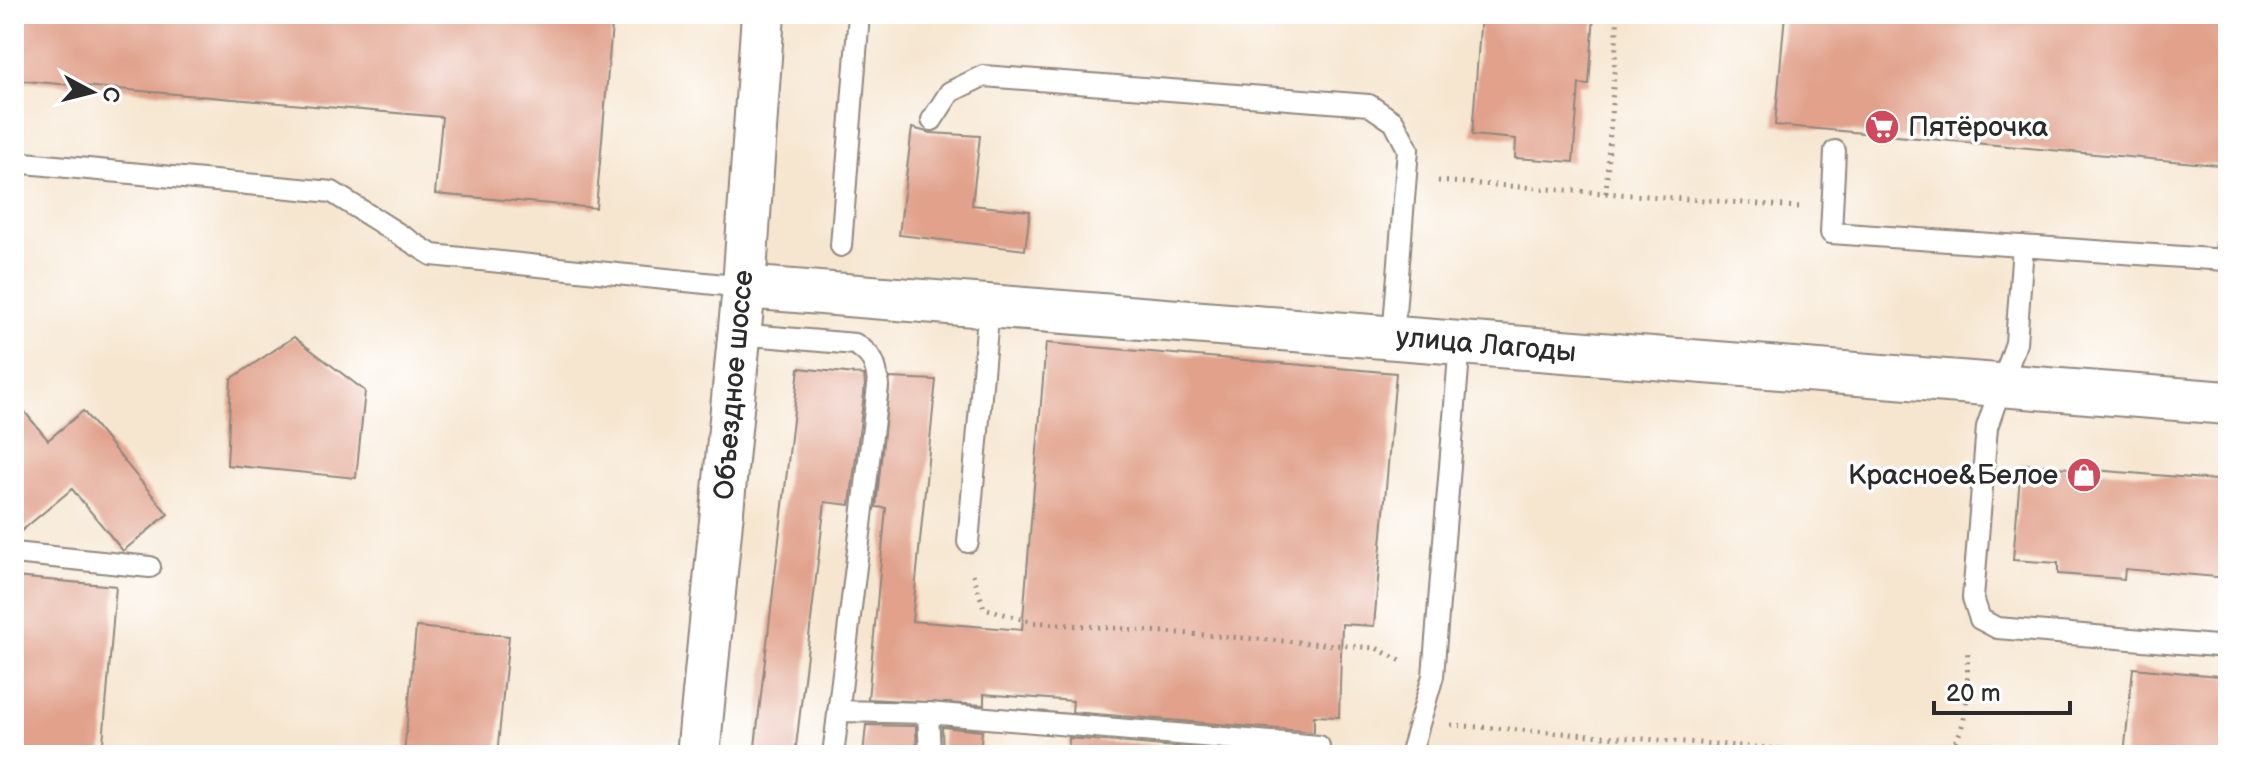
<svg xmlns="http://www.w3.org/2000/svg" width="2242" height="769" viewBox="0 0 2242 769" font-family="'Balsamiq Sans',sans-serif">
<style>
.building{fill:#e1a18b}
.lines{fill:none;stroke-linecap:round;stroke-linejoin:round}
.lane-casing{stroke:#90887e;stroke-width:24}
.street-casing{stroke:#90887e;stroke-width:46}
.path{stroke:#90887e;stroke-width:5;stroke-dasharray:2 6;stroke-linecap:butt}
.lane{stroke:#fff;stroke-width:20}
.street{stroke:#fff;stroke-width:42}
.labels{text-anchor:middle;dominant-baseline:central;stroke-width:7;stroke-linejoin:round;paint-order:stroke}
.poi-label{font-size:28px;fill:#2b2b2b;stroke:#fff;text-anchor:start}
.street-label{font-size:28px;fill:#2b2b2b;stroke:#fff}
</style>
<rect width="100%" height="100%" fill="#fff"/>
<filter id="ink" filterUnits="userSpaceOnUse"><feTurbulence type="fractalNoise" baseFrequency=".0125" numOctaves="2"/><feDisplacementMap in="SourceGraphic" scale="16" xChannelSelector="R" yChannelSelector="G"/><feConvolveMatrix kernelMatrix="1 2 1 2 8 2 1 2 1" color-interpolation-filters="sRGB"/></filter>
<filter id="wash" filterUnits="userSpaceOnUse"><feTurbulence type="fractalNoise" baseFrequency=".006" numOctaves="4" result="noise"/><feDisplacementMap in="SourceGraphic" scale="32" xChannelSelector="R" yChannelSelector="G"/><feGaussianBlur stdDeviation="1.8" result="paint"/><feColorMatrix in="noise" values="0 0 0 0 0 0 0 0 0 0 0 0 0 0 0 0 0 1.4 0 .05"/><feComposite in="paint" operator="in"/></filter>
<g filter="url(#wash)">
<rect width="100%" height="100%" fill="#f6e6d0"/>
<g id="blocks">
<path class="building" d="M 14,14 L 613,14 L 596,208 L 435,194 L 442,117 L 14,80 Z
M 1481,14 L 1594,14 L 1589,85 L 1579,84 L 1573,162 L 1515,158 L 1516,139 L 1472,135 Z
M 1785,14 L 2228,14 L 2228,166 L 1775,125 Z
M 912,128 L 931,133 L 980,136 L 972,205 L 1030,211 L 1025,250 L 899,235 Z
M 294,337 L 365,391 L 356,478 L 227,465 L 231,379 Z
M 1046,343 L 1396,373 L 1374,626 L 1342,624 L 1339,717 L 1314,716 L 1314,732 L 1072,712 L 1073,701 L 984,694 L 984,705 L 868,699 L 886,508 L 876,507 L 890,378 L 936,380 L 912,621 L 1022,630 Z
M 799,368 L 864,375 L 865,386 L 850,505 L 825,502 L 795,755 L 754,755 Z
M 14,399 L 48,440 L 83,411 L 168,514 L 123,551 L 72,489 L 14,537 Z
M 2021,464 L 2228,481 L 2228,578 L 2125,569 L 2124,579 L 2058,574 L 2058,563 L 2013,560 Z
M 14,577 L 116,586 L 102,755 L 14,755 Z
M 416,627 L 509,636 L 497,755 L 404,755 Z
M 2133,668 L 2228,677 L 2228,755 L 2124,755 Z
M 866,725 L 916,726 L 917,755 L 863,755 Z
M 942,727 L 982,731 L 980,755 L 943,755 Z
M 1069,738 L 1271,755 L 1068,755 Z"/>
</g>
</g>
<g filter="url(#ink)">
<use href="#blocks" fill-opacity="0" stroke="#90887e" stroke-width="2"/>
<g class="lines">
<g class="lane-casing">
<path id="lane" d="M 932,120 L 950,92 L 983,76 L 1369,105 L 1394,122 L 1408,149 L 1393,338
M 1835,151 L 1831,233 L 2226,260 L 2228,222
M 14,162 L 332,192 L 432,255 L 744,287
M 841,246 L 859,14
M 2023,246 L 2016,343 L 1987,427 L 1973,598 L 1980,619 L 1997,628 L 2228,647
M 739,334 L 855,344 C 873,355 877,365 878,386 L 833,755
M 968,542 L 989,306
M 14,553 L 150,567
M 838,711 L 928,713 L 1319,746
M 928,713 L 930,755
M 1410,755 L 1433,676 L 1460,343"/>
</g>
<g class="street-casing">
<path id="street" d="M 744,287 L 2228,403
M 698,755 L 744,287 L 763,14"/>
</g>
<path class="path" d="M 1438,181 L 1799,207
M 1606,193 L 1618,14
M 973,574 L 984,608 L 1031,622 L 1376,648 L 1403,662
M 1451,725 L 1865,755
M 1936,755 C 1974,746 1966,678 1968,648"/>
<use href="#lane" class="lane"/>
<use href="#street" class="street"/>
</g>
</g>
<defs>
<g id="supermarket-disc" transform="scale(1.8)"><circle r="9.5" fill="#d1495b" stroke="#fff"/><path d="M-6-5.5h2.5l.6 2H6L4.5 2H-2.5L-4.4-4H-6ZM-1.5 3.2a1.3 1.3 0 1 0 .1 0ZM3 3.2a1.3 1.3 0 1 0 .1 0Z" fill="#fff"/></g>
<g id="shop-disc" transform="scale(1.8)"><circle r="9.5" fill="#d1495b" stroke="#fff"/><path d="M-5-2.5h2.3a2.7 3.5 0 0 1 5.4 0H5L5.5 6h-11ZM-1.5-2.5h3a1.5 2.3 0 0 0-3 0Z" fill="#fff"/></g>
</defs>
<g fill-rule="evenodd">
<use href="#supermarket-disc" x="1882" y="127"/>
<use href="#shop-disc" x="2084" y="475"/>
</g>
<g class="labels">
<g class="poi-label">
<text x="1908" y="127">Пятёрочка</text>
<text x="2058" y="475" text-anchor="end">Красное&amp;Белое</text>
</g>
<g class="street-label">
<text transform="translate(1486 345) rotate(5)">улица Лагоды</text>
<text transform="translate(734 385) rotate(-85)">Объездное шоссе</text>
</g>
</g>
<rect width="2242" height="769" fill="none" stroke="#fff" stroke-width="48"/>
<g transform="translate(92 92) rotate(97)" stroke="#ffffff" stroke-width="6" paint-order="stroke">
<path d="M0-6L14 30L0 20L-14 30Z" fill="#2b2b2b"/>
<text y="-12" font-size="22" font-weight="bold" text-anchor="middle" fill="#2b2b2b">С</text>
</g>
<path d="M1934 701v12h136v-12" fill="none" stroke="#2b2b2b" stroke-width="4"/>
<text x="1946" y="701" font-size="24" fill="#2b2b2b" stroke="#ffffff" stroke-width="6" paint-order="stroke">20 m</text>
</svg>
